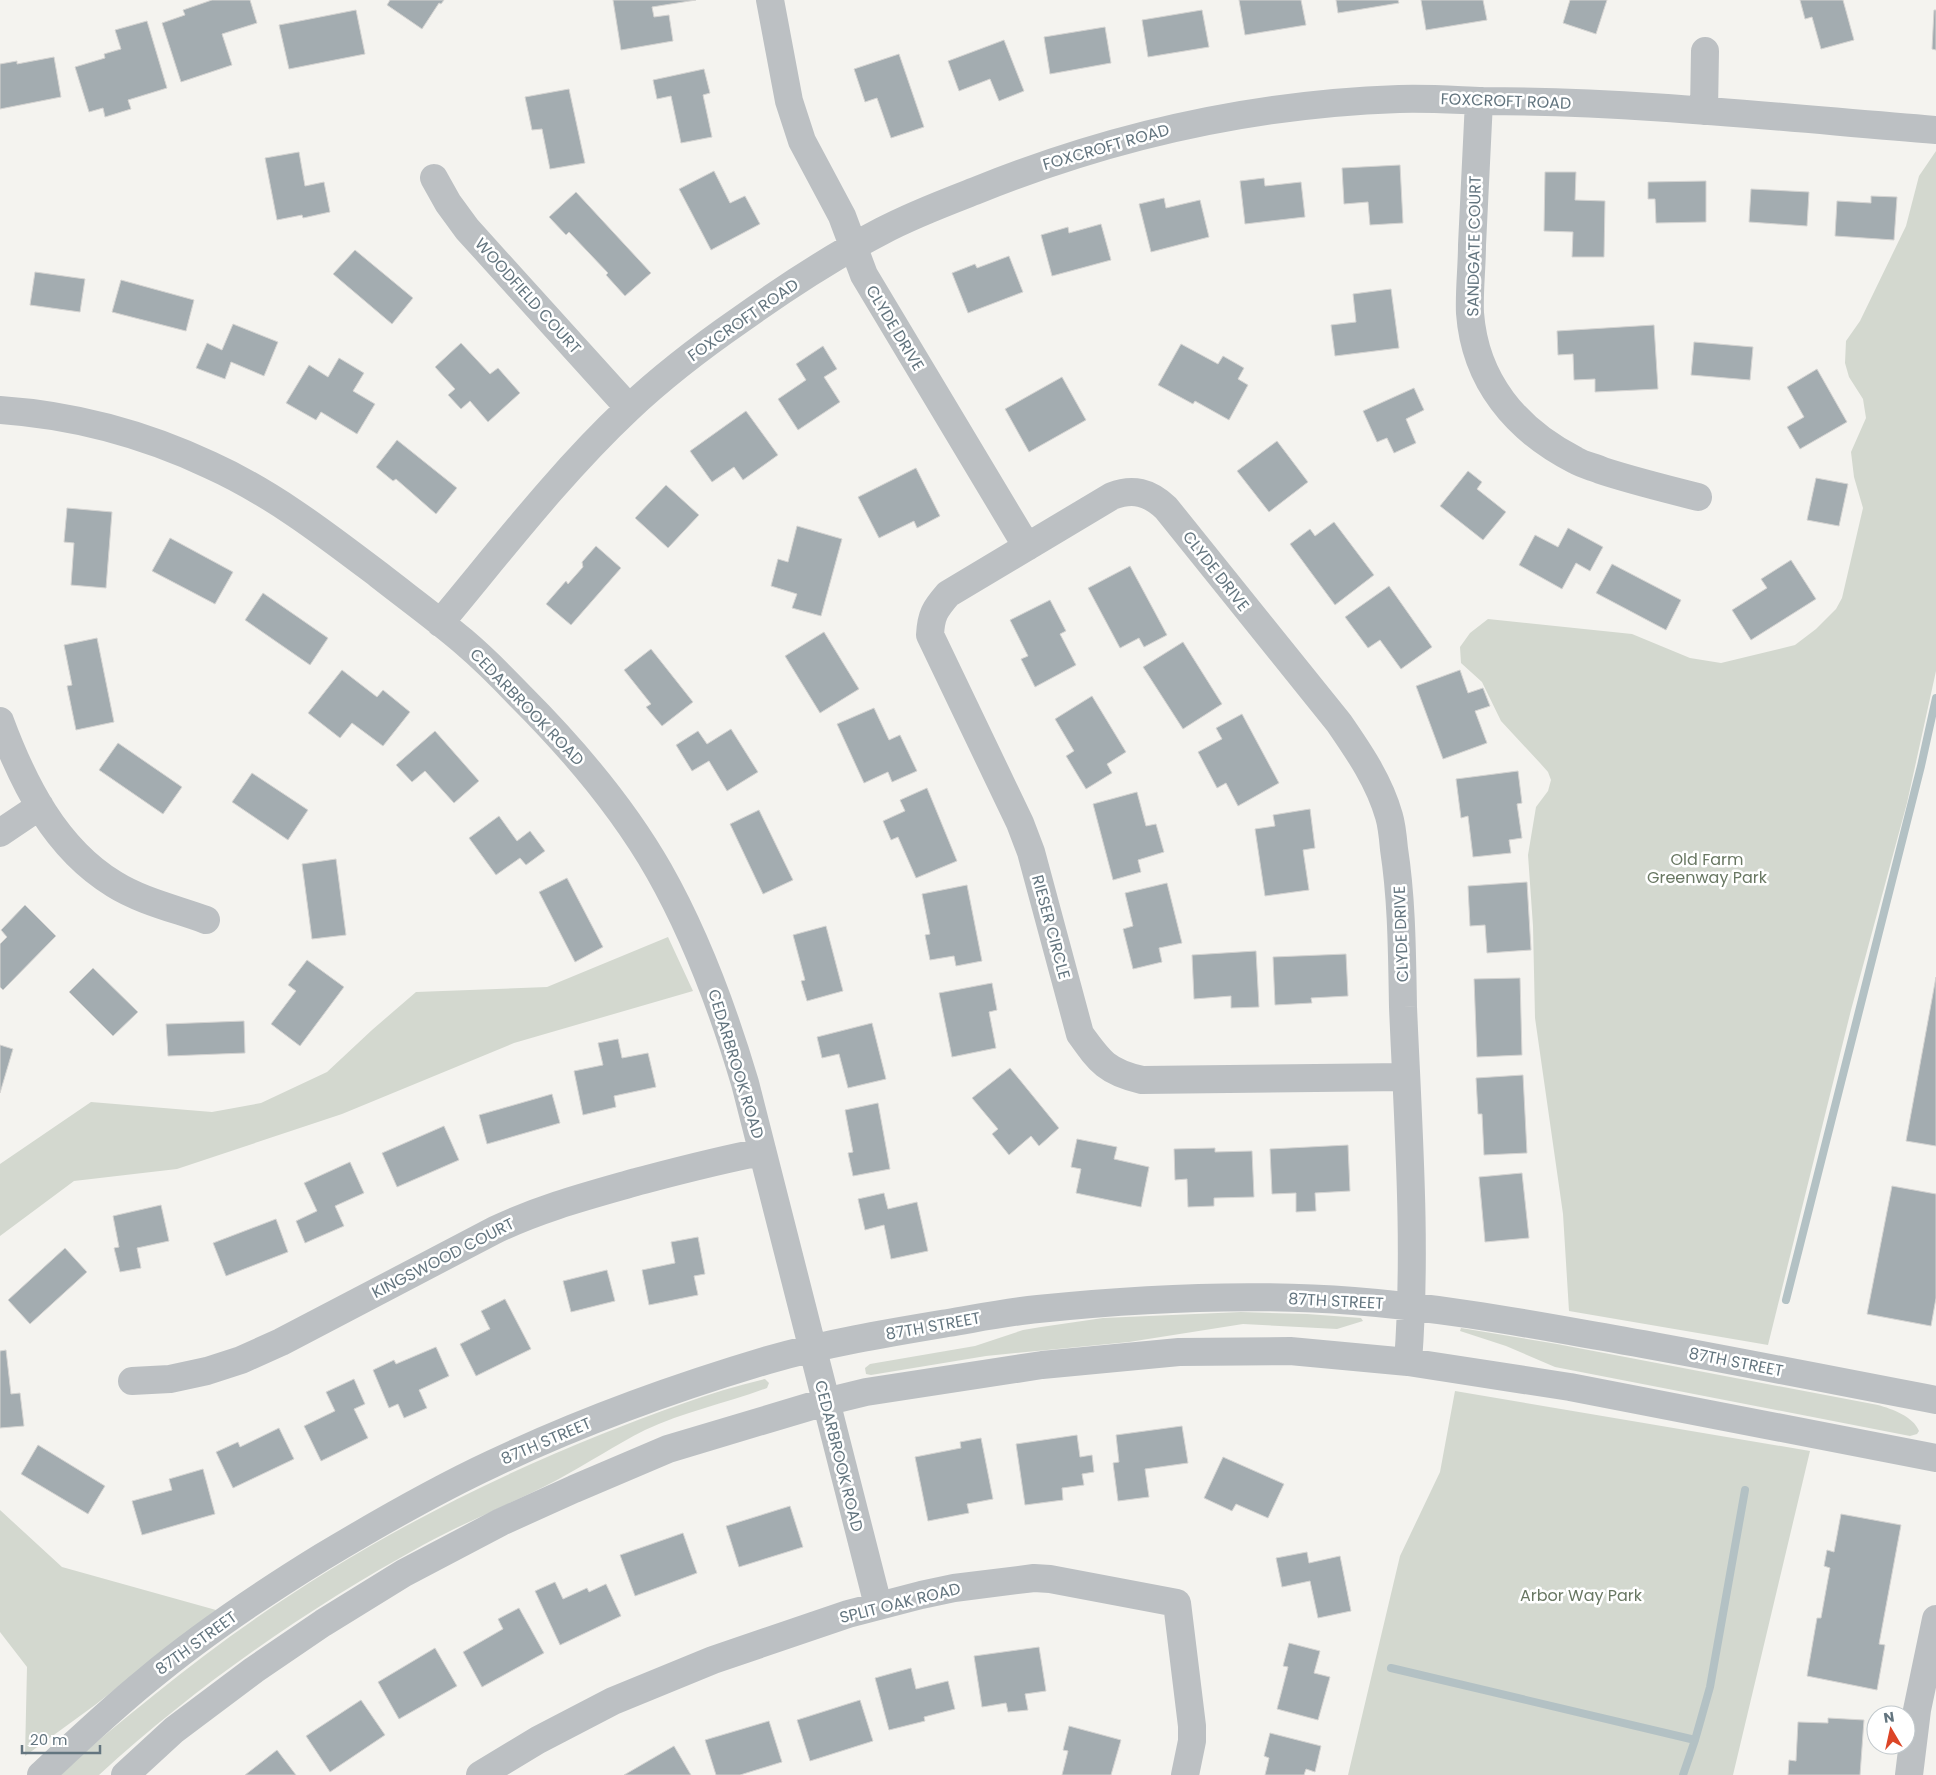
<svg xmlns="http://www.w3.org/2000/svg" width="1936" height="1775" viewBox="0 0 1936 1775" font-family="Poppins,sans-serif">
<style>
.green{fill:#d3d8cf}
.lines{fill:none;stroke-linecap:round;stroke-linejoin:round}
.stream{stroke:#b3c1c4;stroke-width:8}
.building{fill:#a3acb0;stroke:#d5d4d2}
.minor{stroke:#bcc0c3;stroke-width:28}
.labels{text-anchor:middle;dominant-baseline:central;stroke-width:5;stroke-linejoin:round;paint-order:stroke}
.street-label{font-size:16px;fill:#63757f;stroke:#fff}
.park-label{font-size:16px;fill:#687762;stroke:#fff}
</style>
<rect width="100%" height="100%" fill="#f4f3ef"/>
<path class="green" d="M 1936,151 L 1936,671 L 1907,803 L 1851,1010 L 1768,1345 L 1569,1311 L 1563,1214 L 1535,1018 L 1533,926 L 1528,855 L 1536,807 L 1548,791 L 1551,780 L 1548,772 L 1540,763 L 1501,721 L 1482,682 L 1461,663 L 1460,647 L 1470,633 L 1488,619 L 1632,634 L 1690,658 L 1721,663 L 1795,645 L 1816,629 L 1836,609 L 1842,598 L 1863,508 L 1854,477 L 1851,452 L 1866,418 L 1863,399 L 1849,377 L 1845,363 L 1846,341 L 1860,321 L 1906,226 L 1919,176 Z
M 668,937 L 693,991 L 514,1043 L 342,1114 L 177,1169 L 74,1181 L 0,1236 L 0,1164 L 91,1102 L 212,1112 L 261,1103 L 327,1072 L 372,1030 L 416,992 L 547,987 Z
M 1241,1312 L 1307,1314 L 1361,1318 L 1363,1321 L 1337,1329 L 1243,1324 L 1129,1342 L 986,1356 L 871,1375 L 866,1374 L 865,1368 L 870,1364 L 975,1346 L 1023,1330 L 1041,1327 L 1103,1318 Z
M 1461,1328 L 1557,1344 L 1878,1405 C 1892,1409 1913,1416 1919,1431 L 1917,1434 L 1910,1436 L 1555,1367 L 1506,1346 L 1460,1331 Z
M 765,1379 L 769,1383 L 767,1388 C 727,1403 684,1412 645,1430 C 615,1445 587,1464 557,1480 C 513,1503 467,1521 423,1545 C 307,1609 197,1685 99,1775 L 61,1775 C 90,1746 123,1720 154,1695 C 291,1583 438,1500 602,1434 C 655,1413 710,1392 765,1379 Z
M 1455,1391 L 1810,1451 L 1733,1775 L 1348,1775 L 1400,1556 L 1440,1472 Z
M 0,1510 L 62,1567 L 216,1610 L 95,1705 L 25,1756 L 27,1667 L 0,1632 Z"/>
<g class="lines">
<path class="stream" d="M 1786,1300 L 1921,766 L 1936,698
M 1391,1668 L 1695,1740
M 1683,1775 L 1695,1740 L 1710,1687 L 1745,1490"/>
</g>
<path class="building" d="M 212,0 L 250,0 L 257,23 L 222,34 L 232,65 L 181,82 L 162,23 L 185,15 L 183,10 Z
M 390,0 L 444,0 L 441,4 L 439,3 L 422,29 L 387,5 Z
M 613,0 L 696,0 L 652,7 L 654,17 L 669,15 L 673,41 L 621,50 Z
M 1239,0 L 1301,0 L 1306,25 L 1245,35 Z
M 1336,0 L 1398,0 L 1399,3 L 1338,13 Z
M 1421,0 L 1483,0 L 1487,20 L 1426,30 Z
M 1570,0 L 1607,0 L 1596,34 L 1563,23 Z
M 1800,0 L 1843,0 L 1854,40 L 1821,49 L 1812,17 L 1805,19 Z
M 356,10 L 365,54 L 289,69 L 279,25 Z
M 1202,10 L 1209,47 L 1148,57 L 1142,20 Z
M 1934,10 L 1936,10 L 1936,50 L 1932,49 Z
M 147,21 L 167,88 L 128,100 L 131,109 L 105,117 L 103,108 L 89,112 L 75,67 L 105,58 L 104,54 L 121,49 L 115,30 Z
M 1105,27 L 1111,63 L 1050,74 L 1044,37 Z
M 1004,40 L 1024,91 L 999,101 L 990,79 L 959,91 L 948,61 Z
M 899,54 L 924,127 L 891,138 L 877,98 L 865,102 L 854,69 Z
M 54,57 L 61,97 L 0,109 L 0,64 L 17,61 L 17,64 Z
M 704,69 L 710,93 L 703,95 L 712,137 L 681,143 L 671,96 L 657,99 L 653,80 Z
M 569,89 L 585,163 L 550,169 L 542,129 L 532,130 L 525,97 Z
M 299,152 L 305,186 L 324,182 L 330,212 L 303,218 L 302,215 L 277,220 L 265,158 Z
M 1400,165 L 1403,223 L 1370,225 L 1368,202 L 1344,204 L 1342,168 Z
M 714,171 L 730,203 L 745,196 L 760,224 L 711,250 L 679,189 Z
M 1545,172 L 1576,172 L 1575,200 L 1605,201 L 1604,257 L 1572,257 L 1573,232 L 1544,231 Z
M 1264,178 L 1265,186 L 1301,182 L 1305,217 L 1245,224 L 1240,181 Z
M 1706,181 L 1706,222 L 1656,223 L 1655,199 L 1648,199 L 1648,182 Z
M 1751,189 L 1809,192 L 1807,226 L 1749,222 Z
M 576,192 L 651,273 L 625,296 L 606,275 L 608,273 L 569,232 L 566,235 L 549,217 Z
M 1871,196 L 1897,197 L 1894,240 L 1835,236 L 1837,201 L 1871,203 Z
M 1164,198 L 1166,208 L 1200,200 L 1209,237 L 1151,252 L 1139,204 Z
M 1101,224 L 1111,260 L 1052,276 L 1041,235 L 1068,227 L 1069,233 Z
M 355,250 L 413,298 L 392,324 L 333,274 Z
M 1009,256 L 1023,292 L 968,313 L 952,273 L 975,264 L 977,268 Z
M 35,272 L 85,279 L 80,312 L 30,305 Z
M 121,280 L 194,300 L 186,331 L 112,312 Z
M 1391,289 L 1399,348 L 1335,356 L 1331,325 L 1356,322 L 1353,294 Z
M 233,324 L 278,342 L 264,376 L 231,362 L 225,379 L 196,368 L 207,343 L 222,350 Z
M 1654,325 L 1658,389 L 1595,392 L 1595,379 L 1574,380 L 1573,354 L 1558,355 L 1557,331 Z
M 1694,342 L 1753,347 L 1750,380 L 1691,375 Z
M 461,343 L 490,374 L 498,368 L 520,393 L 488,422 L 470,401 L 461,409 L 448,395 L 455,389 L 435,367 Z
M 1181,344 L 1218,364 L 1223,356 L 1244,368 L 1238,379 L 1248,385 L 1229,420 L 1195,401 L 1193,404 L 1158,385 Z
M 823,346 L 837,369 L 824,377 L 840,402 L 798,430 L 778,399 L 806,380 L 796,364 Z
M 339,358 L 364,373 L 353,391 L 375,404 L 357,434 L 321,412 L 316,420 L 286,403 L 309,365 L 328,377 Z
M 1817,369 L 1847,422 L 1800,449 L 1787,427 L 1804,417 L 1787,387 Z
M 1062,377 L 1086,420 L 1029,452 L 1005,409 Z
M 1414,388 L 1424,410 L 1406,419 L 1416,443 L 1394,453 L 1387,438 L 1377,442 L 1363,411 Z
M 746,411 L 778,455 L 743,480 L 734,467 L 712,482 L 690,451 Z
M 397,440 L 457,488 L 436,514 L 396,479 L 393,481 L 376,467 Z
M 1277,441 L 1308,482 L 1269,512 L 1237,471 Z
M 916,468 L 940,516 L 917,528 L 914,521 L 879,538 L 858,497 Z
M 1468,471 L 1482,482 L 1477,489 L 1506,512 L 1483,540 L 1440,506 Z
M 1816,478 L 1848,484 L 1839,526 L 1807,520 Z
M 666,485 L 699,515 L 668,548 L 635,518 Z
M 67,508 L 112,512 L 106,588 L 71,585 L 74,543 L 64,542 Z
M 1334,522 L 1374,575 L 1335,605 L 1290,544 L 1310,529 L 1315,536 Z
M 797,526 L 842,539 L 821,616 L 792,608 L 797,594 L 771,586 L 778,559 L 788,562 Z
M 1568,528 L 1603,547 L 1590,571 L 1576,563 L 1562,589 L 1519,565 L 1535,535 L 1558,547 Z
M 170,538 L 233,572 L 215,604 L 152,571 Z
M 596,546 L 621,568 L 571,625 L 546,604 L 566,581 L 568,584 L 583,567 L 582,562 Z
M 1791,560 L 1816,599 L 1751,640 L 1732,610 L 1767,588 L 1761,579 Z
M 1612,564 L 1681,600 L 1666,630 L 1596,593 Z
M 1130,566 L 1167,635 L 1144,647 L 1139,638 L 1120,648 L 1088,588 Z
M 1389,586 L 1432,647 L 1401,669 L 1380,640 L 1368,648 L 1345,617 Z
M 263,593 L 328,638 L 310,665 L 245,620 Z
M 1050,600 L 1066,631 L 1060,634 L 1076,665 L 1035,687 L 1021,659 L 1028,656 L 1010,620 Z
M 824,632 L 859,689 L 820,713 L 785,656 Z
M 97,638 L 114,722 L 76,730 L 67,686 L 72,685 L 64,645 Z
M 1183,642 L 1222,704 L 1183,729 L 1143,667 Z
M 651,649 L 693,702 L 662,726 L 646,707 L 651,704 L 624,670 Z
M 342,670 L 377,697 L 383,690 L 410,712 L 383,746 L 352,723 L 340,738 L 308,713 Z
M 1460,670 L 1468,693 L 1483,688 L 1490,706 L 1475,711 L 1487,743 L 1443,759 L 1416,686 Z
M 1092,696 L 1126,752 L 1107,764 L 1112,773 L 1086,789 L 1066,756 L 1074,751 L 1055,719 Z
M 874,708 L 889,740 L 900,735 L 917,771 L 892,782 L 888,772 L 864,783 L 837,724 Z
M 1242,714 L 1279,783 L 1238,806 L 1226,783 L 1217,788 L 1198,752 L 1222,739 L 1216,728 Z
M 731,729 L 758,772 L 727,791 L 709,761 L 692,771 L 676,745 L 698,731 L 707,744 Z
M 435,731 L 479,781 L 454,803 L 425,771 L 412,782 L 396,765 Z
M 118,743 L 182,787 L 163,814 L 99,770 Z
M 1518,771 L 1522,803 L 1517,804 L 1522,838 L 1509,840 L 1511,853 L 1473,857 L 1468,816 L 1461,818 L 1456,779 Z
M 252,773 L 308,810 L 288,840 L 232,802 Z
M 927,788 L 957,861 L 916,878 L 898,837 L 891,840 L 883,821 L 905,811 L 900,800 Z
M 1137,792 L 1146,826 L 1156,824 L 1164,852 L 1138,860 L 1141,872 L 1113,880 L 1093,804 Z
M 1310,809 L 1315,848 L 1303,850 L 1309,890 L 1265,896 L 1255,829 L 1275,826 L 1273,815 Z
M 759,810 L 793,880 L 763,894 L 730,824 Z
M 499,816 L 517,841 L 530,831 L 545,851 L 526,865 L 520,858 L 496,875 L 469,838 Z
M 336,859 L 346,935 L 312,939 L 302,864 Z
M 567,878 L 603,947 L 575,962 L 539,892 Z
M 1527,882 L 1531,950 L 1487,953 L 1485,925 L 1470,926 L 1468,886 Z
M 1167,883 L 1182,943 L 1159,948 L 1162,962 L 1133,969 L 1123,929 L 1133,926 L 1125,893 Z
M 967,885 L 982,961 L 956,966 L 954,956 L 930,960 L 925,935 L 930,934 L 922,894 Z
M 25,905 L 56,936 L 3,990 L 0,987 L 0,944 L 7,937 L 1,930 Z
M 826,926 L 843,991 L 807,1001 L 801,981 L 805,980 L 793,935 Z
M 1256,951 L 1259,1007 L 1231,1008 L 1231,996 L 1194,999 L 1192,955 Z
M 1346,954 L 1348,996 L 1311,998 L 1312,1003 L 1275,1005 L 1273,957 Z
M 307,960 L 344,987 L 300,1046 L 271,1024 L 296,991 L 288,985 Z
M 93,968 L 138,1012 L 113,1036 L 69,992 Z
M 1936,977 L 1936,1146 L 1906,1141 Z
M 1520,978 L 1522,1055 L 1477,1057 L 1474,979 Z
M 992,983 L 997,1010 L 989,1012 L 996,1048 L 952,1057 L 939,993 Z
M 244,1021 L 245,1053 L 168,1056 L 166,1024 Z
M 872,1023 L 886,1079 L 848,1088 L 839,1054 L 822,1058 L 817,1037 Z
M 618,1039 L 622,1058 L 648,1053 L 656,1087 L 614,1096 L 616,1107 L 583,1115 L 574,1071 L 603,1065 L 598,1043 Z
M 0,1045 L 13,1049 L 0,1093 Z
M 1010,1068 L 1059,1128 L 1039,1146 L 1031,1136 L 1009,1155 L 992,1134 L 998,1129 L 972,1098 Z
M 1523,1075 L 1527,1153 L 1484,1155 L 1482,1114 L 1478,1114 L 1476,1078 Z
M 552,1094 L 560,1123 L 487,1144 L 479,1115 Z
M 878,1103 L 890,1169 L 853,1176 L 848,1153 L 853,1152 L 845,1110 Z
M 444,1126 L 459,1160 L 397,1187 L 382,1153 Z
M 1077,1139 L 1117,1147 L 1114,1159 L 1149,1167 L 1141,1207 L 1076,1193 L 1081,1169 L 1071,1167 Z
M 1348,1145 L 1350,1191 L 1315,1193 L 1316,1211 L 1296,1212 L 1296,1193 L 1272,1194 L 1270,1149 Z
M 1215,1148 L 1215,1152 L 1252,1151 L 1254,1197 L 1214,1198 L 1214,1206 L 1188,1207 L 1187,1179 L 1175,1180 L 1174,1149 Z
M 350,1162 L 364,1193 L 335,1206 L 344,1226 L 305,1243 L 296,1221 L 317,1211 L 304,1183 Z
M 1522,1173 L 1529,1238 L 1485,1242 L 1479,1177 Z
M 1892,1186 L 1936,1194 L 1936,1298 L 1931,1326 L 1867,1314 Z
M 884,1193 L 888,1209 L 917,1202 L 928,1251 L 891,1259 L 884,1225 L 865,1230 L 858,1199 Z
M 161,1205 L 169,1241 L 137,1248 L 141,1268 L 120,1272 L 114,1248 L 119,1247 L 113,1216 Z
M 276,1219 L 288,1252 L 226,1276 L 213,1243 Z
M 698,1237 L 705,1274 L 694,1276 L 698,1295 L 649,1305 L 642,1270 L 675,1263 L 671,1242 Z
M 65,1248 L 87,1272 L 30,1324 L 8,1300 Z
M 607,1270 L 615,1301 L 571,1312 L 563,1281 Z
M 505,1299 L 531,1349 L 476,1376 L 460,1344 L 490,1329 L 481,1311 Z
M 436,1347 L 449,1376 L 419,1390 L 427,1408 L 404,1418 L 398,1404 L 389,1408 L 373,1370 L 394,1360 L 396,1364 Z
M 6,1350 L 11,1394 L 20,1393 L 24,1426 L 0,1428 L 0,1351 Z
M 354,1379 L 365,1404 L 354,1409 L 368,1438 L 321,1461 L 304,1426 L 335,1411 L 326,1392 Z
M 1182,1426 L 1188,1463 L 1145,1469 L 1149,1497 L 1118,1501 L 1113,1463 L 1119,1462 L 1116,1435 Z
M 279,1428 L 294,1459 L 233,1488 L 216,1452 L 238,1442 L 240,1447 Z
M 1077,1435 L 1080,1457 L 1092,1455 L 1094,1472 L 1082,1474 L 1084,1485 L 1062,1488 L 1063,1500 L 1025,1505 L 1016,1444 Z
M 981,1438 L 993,1499 L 967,1504 L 969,1513 L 928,1521 L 915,1457 L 961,1448 L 960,1442 Z
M 38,1445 L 105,1486 L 88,1514 L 21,1474 Z
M 1223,1457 L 1284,1484 L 1268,1518 L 1236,1504 L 1232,1511 L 1204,1498 Z
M 203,1469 L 215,1514 L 142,1535 L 132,1501 L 172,1490 L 169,1479 Z
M 790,1506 L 803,1547 L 739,1567 L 726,1526 Z
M 1841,1514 L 1901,1525 L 1879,1644 L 1885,1645 L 1877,1690 L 1807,1676 L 1817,1618 L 1821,1618 L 1830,1568 L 1824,1566 L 1827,1550 L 1834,1552 Z
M 683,1533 L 697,1573 L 635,1596 L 620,1555 Z
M 1307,1552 L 1309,1563 L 1340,1556 L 1351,1611 L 1318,1618 L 1310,1581 L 1282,1587 L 1276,1558 Z
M 555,1582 L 563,1599 L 587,1588 L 589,1592 L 606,1584 L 621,1616 L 560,1645 L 535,1591 Z
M 519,1608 L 544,1653 L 482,1687 L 463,1652 L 503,1629 L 498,1619 Z
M 1289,1643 L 1320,1651 L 1314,1673 L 1330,1677 L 1318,1720 L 1277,1709 L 1288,1667 L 1283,1666 Z
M 1039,1647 L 1046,1691 L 1025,1694 L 1028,1710 L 1008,1712 L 1006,1703 L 982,1707 L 974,1656 Z
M 435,1648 L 457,1686 L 399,1719 L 378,1682 Z
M 911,1668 L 916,1689 L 948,1681 L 955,1709 L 924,1717 L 925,1721 L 889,1730 L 875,1678 Z
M 361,1700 L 385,1735 L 330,1772 L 306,1736 Z
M 860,1700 L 873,1741 L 810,1761 L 797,1720 Z
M 1828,1718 L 1864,1720 L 1860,1775 L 1788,1775 L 1789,1760 L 1796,1761 L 1798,1722 L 1828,1723 Z
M 769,1721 L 782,1762 L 740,1775 L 716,1775 L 705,1740 Z
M 1069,1726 L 1121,1740 L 1111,1775 L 1062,1775 L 1068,1751 L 1063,1750 Z
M 1270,1733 L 1321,1746 L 1315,1772 L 1306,1769 L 1304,1775 L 1265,1775 L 1269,1758 L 1264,1756 Z
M 674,1746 L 691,1775 L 624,1775 Z
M 277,1750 L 296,1775 L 245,1775 Z"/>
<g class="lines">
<path class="minor" d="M 770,0 L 789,101 L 802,141 L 842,216 L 864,275 L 1027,547
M 1479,101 C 1477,149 1474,197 1472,245 C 1472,267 1469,291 1470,313 C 1475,381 1516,430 1575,460 C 1583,465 1594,467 1603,471 C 1634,481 1666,489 1698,497
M 1704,111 L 1705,51
M 434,178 L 448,203 L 467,229 L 629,408
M 0,410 C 73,415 144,434 210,465 C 272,493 325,534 379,575 C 407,597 436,618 463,641 C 483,658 502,677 520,696 C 573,749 622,806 659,871 C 697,938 723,1009 745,1083 L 878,1605
M 440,623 C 501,550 559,474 628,409 C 663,376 701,347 740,320 C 786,287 832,257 882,231 C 912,215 944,203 975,191 C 1111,136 1252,104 1399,99 C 1427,98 1455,100 1483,101 C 1634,101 1786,118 1936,130
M 0,721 C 23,783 55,848 114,884 C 141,901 176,909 206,920
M 0,833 L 40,806
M 1406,1077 L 1142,1080 C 1107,1072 1100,1062 1080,1034 L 1031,852 L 1020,823 L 930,635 C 931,615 935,609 948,594 L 1112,496 C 1133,488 1149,492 1166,508 L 1339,723 C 1359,752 1379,781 1389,816 C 1392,826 1393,838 1394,849 C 1402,901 1402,955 1403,1007 C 1408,1125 1417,1245 1408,1362
M 132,1381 L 170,1379 L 207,1371 L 241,1360 L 281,1342 L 495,1230 C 541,1208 587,1196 636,1182 C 678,1171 719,1160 762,1152
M 41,1775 C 75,1743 110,1710 147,1680 C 202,1634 262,1594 322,1557 C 377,1524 434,1491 492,1464 C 580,1422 674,1388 768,1360 C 827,1343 888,1333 948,1323 C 978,1318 1008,1312 1038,1309 C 1143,1298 1249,1293 1354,1301 C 1432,1307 1508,1320 1586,1334 C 1703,1354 1819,1378 1936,1400
M 125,1775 L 174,1730 L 254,1670 L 323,1623 L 404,1573 L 501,1522 L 574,1489 L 668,1449 L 825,1402 L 866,1392 L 1042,1365 L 1179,1352 L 1290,1351 L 1408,1362 L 1570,1387 L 1936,1458
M 480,1775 L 538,1740 L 613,1701 L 713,1660 L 848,1614 L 921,1595 L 954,1588 L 1034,1578 L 1050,1579 L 1177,1603 L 1192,1726 L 1192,1741 L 1185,1775
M 1909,1775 L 1917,1710 L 1936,1619"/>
</g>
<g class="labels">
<g class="street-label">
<text transform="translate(1506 101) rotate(2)">FOXCROFT ROAD</text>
<text transform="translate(1106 147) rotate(-16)">FOXCROFT ROAD</text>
<text transform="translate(1474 246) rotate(-89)">SANDGATE COURT</text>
<text transform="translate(528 296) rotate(48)">WOODFIELD COURT</text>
<text transform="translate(743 320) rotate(-35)">FOXCROFT ROAD</text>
<text transform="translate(895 328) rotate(59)">CLYDE DRIVE</text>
<text transform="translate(1216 571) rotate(52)">CLYDE DRIVE</text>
<text transform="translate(527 707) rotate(46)">CEDARBROOK ROAD</text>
<text transform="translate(1051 927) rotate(75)">RIESER CIRCLE</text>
<text transform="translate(1401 934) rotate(-92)">CLYDE DRIVE</text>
<text transform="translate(736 1064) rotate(73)">CEDARBROOK ROAD</text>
<text transform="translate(443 1258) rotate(-27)">KINGSWOOD COURT</text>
<text transform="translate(1336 1301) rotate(3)">87TH STREET</text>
<text transform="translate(933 1326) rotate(-10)">87TH STREET</text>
<text transform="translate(1736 1362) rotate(11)">87TH STREET</text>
<text transform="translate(546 1441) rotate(-23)">87TH STREET</text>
<text transform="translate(839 1456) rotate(76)">CEDARBROOK ROAD</text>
<text transform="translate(900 1603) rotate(-14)">SPLIT OAK ROAD</text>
<text transform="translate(196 1643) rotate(-36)">87TH STREET</text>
</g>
<g class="park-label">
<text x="1707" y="859">Old Farm<tspan x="1707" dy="18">Greenway Park</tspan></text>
<text x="1581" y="1595">Arbor Way Park</text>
</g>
</g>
<g transform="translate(1891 1730) rotate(351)"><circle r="24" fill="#ffffff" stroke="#c1c8cc"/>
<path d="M0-4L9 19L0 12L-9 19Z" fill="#dc4527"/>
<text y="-8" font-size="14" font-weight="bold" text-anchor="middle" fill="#63757f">N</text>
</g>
<path d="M22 1745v8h78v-8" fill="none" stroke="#63757f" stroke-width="2.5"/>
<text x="30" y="1745" font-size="15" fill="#63757f" stroke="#ffffff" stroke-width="4" paint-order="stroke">20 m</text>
</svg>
